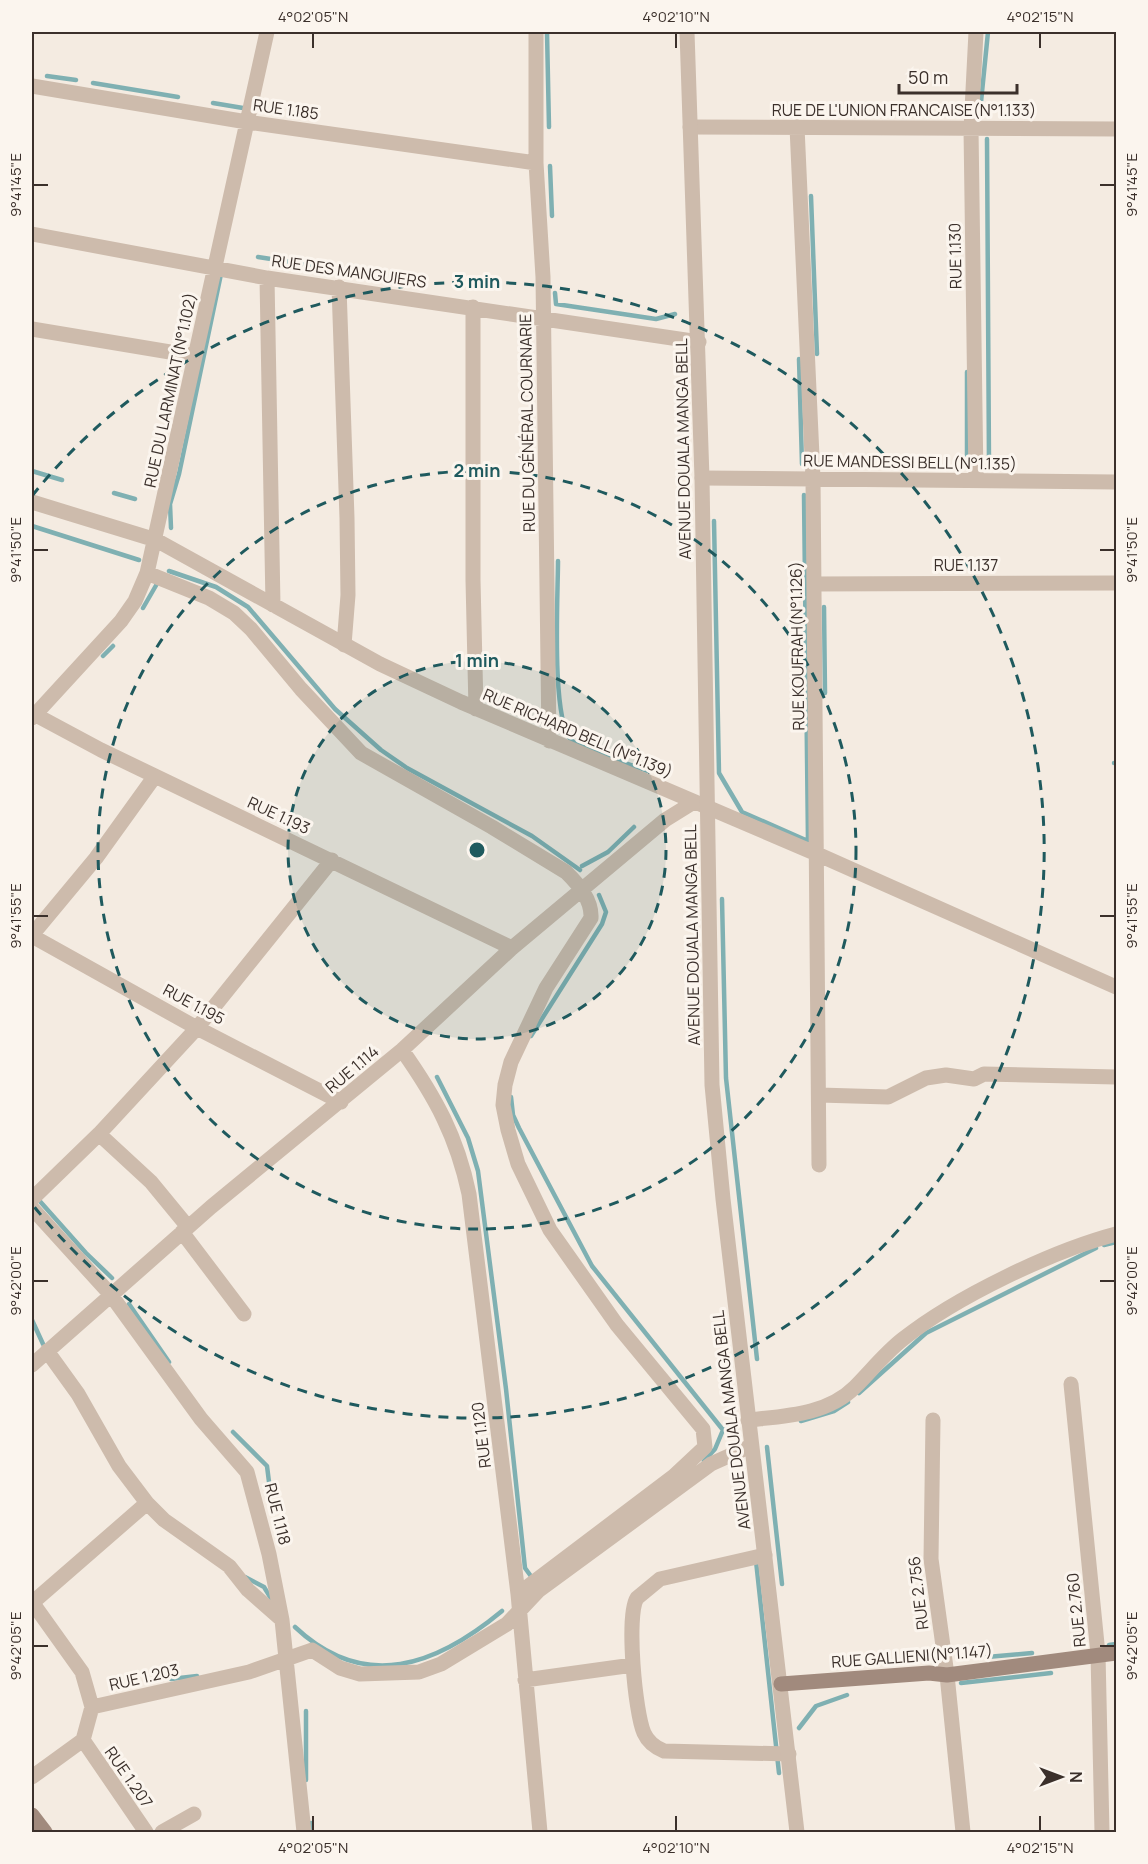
<svg xmlns="http://www.w3.org/2000/svg" width="1148" height="1864" viewBox="0 0 1148 1864" font-family="Manrope,sans-serif">
<style>
.lines{fill:none;stroke-linecap:round;stroke-linejoin:round}
.stream{stroke:#7fb0b2;stroke-width:4.5}
.minor{stroke:#cdbbac;stroke-width:15}
.tertiary{stroke:#cdbbac;stroke-width:15}
.secondary{stroke:#a18a7d;stroke-width:15}
.ticks{fill:none;stroke:#3b302b;stroke-width:2}
.ring{fill:none;stroke:#1f5a5e;stroke-width:3;stroke-dasharray:10 8}
.labels{text-anchor:middle;dominant-baseline:central;stroke-width:6;stroke-linejoin:round;paint-order:stroke}
.street-label{font-size:16px;fill:#3b302b;stroke:#fbf5ee}
.centre{fill:#1f5a5e;stroke:#fbf5ee;stroke-width:3}
.ring-label{font-size:18px;text-anchor:middle;font-weight:bold;fill:#1f5a5e;stroke:#fbf5ee;stroke-width:6;stroke-linejoin:round;paint-order:stroke}
.neatline{fill:none;stroke:#3b302b;stroke-width:2}
.ticks-label{font-size:15px;text-anchor:middle;fill:#3b302b}
</style>
<rect width="100%" height="100%" fill="#f4ebe1"/>
<g class="lines">
<path class="stream" d="M 547,32 L 549,127
M 47,76 L 76,80
M 93,83 L 178,97
M 213,103 L 243,108
M 983,108 L 981,102 L 988,32
M 987,139 L 989,463
M 550,166 L 552,216
M 811,196 L 817,354
M 258,257 L 375,275
M 555,293 L 556,304 L 656,319 L 675,314
M 799,359 L 802,464
M 967,372 L 967,465
M 32,471 L 62,480
M 114,493 L 135,499
M 714,521 L 719,773 L 742,812 L 808,841 L 804,495
M 32,526 L 139,560
M 171,528 L 170,504 L 179,474 L 221,274
M 558,561 C 558,595 551,718 571,740 C 579,748 634,766 648,771
M 169,571 L 216,587 L 248,607 L 335,709 L 381,750 L 407,768 L 532,836 L 580,870
M 824,607 L 825,693
M 143,608 L 158,582
M 103,656 L 113,646
M 1114,763 L 1116,763
M 582,866 L 608,852 L 634,827
M 722,899 L 726,1078 L 757,1359
M 531,1036 L 602,924 L 606,912 L 599,895
M 437,1077 L 468,1138 L 478,1171 L 506,1389 L 525,1568 L 533,1579
M 511,1097 L 513,1115 L 519,1128 L 592,1266 L 723,1430
M 37,1198 L 86,1253 L 112,1278
M 1104,1245 L 1116,1242
M 129,1304 L 169,1362
M 32,1320 L 43,1344
M 859,1393 L 926,1333 L 1096,1248
M 801,1421 L 834,1411 L 848,1402
M 723,1430 L 736,1429
M 233,1432 L 267,1466 L 270,1490
M 767,1447 L 782,1584
M 704,1461 L 715,1449 L 723,1430
M 756,1561 L 779,1773
M 245,1577 L 264,1587 L 272,1600
M 295,1627 C 365,1693 437,1665 502,1611
M 1109,1645 L 1116,1644
M 987,1657 L 1032,1653
M 171,1679 L 197,1676
M 961,1683 L 1051,1673
M 306,1711 L 306,1780
M 799,1728 L 816,1706 L 847,1695
M 311,1823 L 312,1832"/>
<path class="minor" d="M 536,32 L 536,163 L 543,277 L 549,741
M 32,86 L 247,122 L 536,163
M 690,127 L 1116,129
M 797,127 L 813,478 L 819,1165
M 32,234 L 267,278 L 699,342
M 267,278 L 273,605
M 339,287 L 347,518 L 348,595 L 344,645
M 473,307 L 473,580 L 476,709
M 32,329 L 194,356
M 702,478 L 1116,482
M 976,480 L 971,129 L 976,32
M 32,502 L 156,540 L 380,664 L 461,702 L 817,854 L 1116,987
M 147,573 L 209,598 L 234,613 L 251,629 L 301,689 L 361,753 L 492,827 L 566,872 C 579,885 592,900 591,918 L 546,988 L 511,1062 L 505,1085 L 503,1105 L 508,1130 L 518,1164 L 550,1230 L 617,1325 L 703,1429 L 705,1447 L 674,1476 L 518,1594
M 815,584 L 1116,583
M 32,713 L 101,750 L 512,948
M 32,718 L 121,621 L 135,601 L 147,573 L 267,32
M 32,935 L 96,858 L 155,776
M 32,936 L 197,1028 L 341,1102
M 402,1050 C 436,1098 457,1137 469,1194 L 518,1594 L 540,1832
M 819,1095 L 888,1097 L 926,1078 L 946,1075 L 974,1079 L 984,1074 L 1116,1077
M 99,1134 L 151,1182 L 188,1227
M 32,1199 L 99,1134 L 197,1028 L 332,860
M 32,1208 L 111,1295 L 201,1419 L 247,1472 L 269,1554 L 282,1620 L 304,1832
M 182,1232 L 244,1314
M 47,1351 L 78,1394 L 119,1466 L 147,1503 L 164,1520 L 229,1566 L 248,1590 L 282,1620
M 32,1365 L 211,1207 L 402,1050 L 512,948 L 665,820 L 694,802
M 1071,1384 L 1098,1654 L 1102,1832
M 748,1420 C 785,1416 827,1415 855,1387 C 871,1371 885,1353 903,1339 C 956,1297 1052,1251 1116,1234
M 933,1420 L 931,1559 L 947,1675 L 963,1832
M 765,1555 L 660,1579 L 637,1598 C 626,1615 635,1713 644,1733 C 648,1742 654,1747 664,1751 L 789,1754
M 32,1602 L 82,1672 L 92,1707 L 249,1672 L 312,1650 L 340,1668 L 360,1674 L 419,1672 L 441,1664 L 507,1624 L 538,1591 L 711,1464 L 751,1446
M 32,1603 L 147,1503
M 525,1680 L 633,1665
M 92,1707 L 83,1740 L 146,1832
M 32,1777 L 83,1740
M 162,1832 L 194,1814"/>
<path class="tertiary" d="M 687,32 L 702,478 L 712,1085 L 723,1199 L 797,1832"/>
<path class="secondary" d="M 781,1684 L 929,1673 L 947,1675 L 1116,1653
M 32,1815 L 45,1832"/>
</g>
<path class="ticks" d="M 313,33 L 313,48M 676,33 L 676,48M 1040,33 L 1040,48M 33,185 L 48,185M 1100,185 L 1115,185M 33,550 L 48,550M 1100,550 L 1115,550M 33,916 L 48,916M 1100,916 L 1115,916M 33,1281 L 48,1281M 1100,1281 L 1115,1281M 33,1646 L 48,1646M 1100,1646 L 1115,1646M 313,1816 L 313,1831M 676,1816 L 676,1831M 1040,1816 L 1040,1831"/>
<circle cx="477" cy="850" r="189" fill="#1f5a5e" fill-opacity=".12"/>
<g class="ring">
<circle cx="477" cy="850" r="189"/>
<circle cx="477" cy="850" r="379"/>
<path d="M32 496A568 568 0 1 1 32 1204"/>
</g>
<g class="labels">
<g class="street-label">
<text transform="translate(286 109) rotate(8)">RUE 1.185</text>
<text x="904" y="110">RUE DE L'UNION FRANCAISE(N°1.133)</text>
<text transform="translate(955 256) rotate(-91)">RUE 1.130</text>
<text transform="translate(349 271) rotate(8)">RUE DES MANGUIERS</text>
<text transform="translate(170 390) rotate(-78)">RUE DU LARMINAT(N°1.102)</text>
<text transform="translate(527 423) rotate(-91)">RUE DU GÉNÉRAL COURNARIE</text>
<text transform="translate(683 449) rotate(-91)">AVENUE DOUALA MANGA BELL</text>
<text transform="translate(910 462) rotate(1)">RUE MANDESSI BELL(N°1.135)</text>
<text x="966" y="565">RUE 1.137</text>
<text transform="translate(797 646) rotate(-91)">RUE KOUFRAH(N°1.126)</text>
<text transform="translate(578 733) rotate(23)">RUE RICHARD BELL(N°1.139)</text>
<text transform="translate(279 815) rotate(25)">RUE 1.193</text>
<text transform="translate(692 935) rotate(-91)">AVENUE DOUALA MANGA BELL</text>
<text transform="translate(194 1004) rotate(28)">RUE 1.195</text>
<text transform="translate(352 1069) rotate(-40)">RUE 1.114</text>
<text transform="translate(731 1420) rotate(-97)">AVENUE DOUALA MANGA BELL</text>
<text transform="translate(481 1435) rotate(-97)">RUE 1.120</text>
<text transform="translate(278 1514) rotate(76)">RUE 1.118</text>
<text transform="translate(918 1593) rotate(-97)">RUE 2.756</text>
<text transform="translate(1076 1610) rotate(-96)">RUE 2.760</text>
<text transform="translate(912 1656) rotate(-4)">RUE GALLIENI(N°1.147)</text>
<text transform="translate(144 1677) rotate(-13)">RUE 1.203</text>
<text transform="translate(129 1777) rotate(55)">RUE 1.207</text>
</g>
</g>
<circle cx="477" cy="850" r="9" class="centre"/>
<g class="ring-label">
<text x="477" y="288">3 min</text>
<text x="477" y="477">2 min</text>
<text x="477" y="667">1 min</text>
</g>
<rect width="1148" height="1864" fill="none" stroke="#fbf5ee" stroke-width="66"/>
<g transform="translate(1061 1777) rotate(90)" stroke="#fbf5ee" stroke-width="4.5" paint-order="stroke">
<path d="M0-4.5L10 22L0 15L-10 22Z" fill="#3b302b"/>
<text y="-9" font-size="16" font-weight="bold" text-anchor="middle" fill="#3b302b">N</text>
</g>
<path d="M899 84v9h118v-9" fill="none" stroke="#3b302b" stroke-width="3"/>
<text x="908" y="84" font-size="18" fill="#3b302b" stroke="#fbf5ee" stroke-width="4.5" paint-order="stroke">50 m</text>
<rect x="33" y="33" width="1082" height="1798" class="neatline"/>
<g class="ticks-label">
<text x="313" y="22">4°02'05"N</text>
<text x="676" y="22">4°02'10"N</text>
<text x="1040" y="22">4°02'15"N</text>
<text transform="translate(1132 185) rotate(-90)" y="5">9°41'45"E</text>
<text transform="translate(16 185) rotate(-90)" y="5">9°41'45"E</text>
<text transform="translate(16 550) rotate(-90)" y="5">9°41'50"E</text>
<text transform="translate(1132 550) rotate(-90)" y="5">9°41'50"E</text>
<text transform="translate(16 916) rotate(-90)" y="5">9°41'55"E</text>
<text transform="translate(1132 916) rotate(-90)" y="5">9°41'55"E</text>
<text transform="translate(16 1281) rotate(-90)" y="5">9°42'00"E</text>
<text transform="translate(1132 1281) rotate(-90)" y="5">9°42'00"E</text>
<text transform="translate(16 1646) rotate(-90)" y="5">9°42'05"E</text>
<text transform="translate(1132 1646) rotate(-90)" y="5">9°42'05"E</text>
<text x="313" y="1853">4°02'05"N</text>
<text x="676" y="1853">4°02'10"N</text>
<text x="1040" y="1853">4°02'15"N</text>
</g>
</svg>
